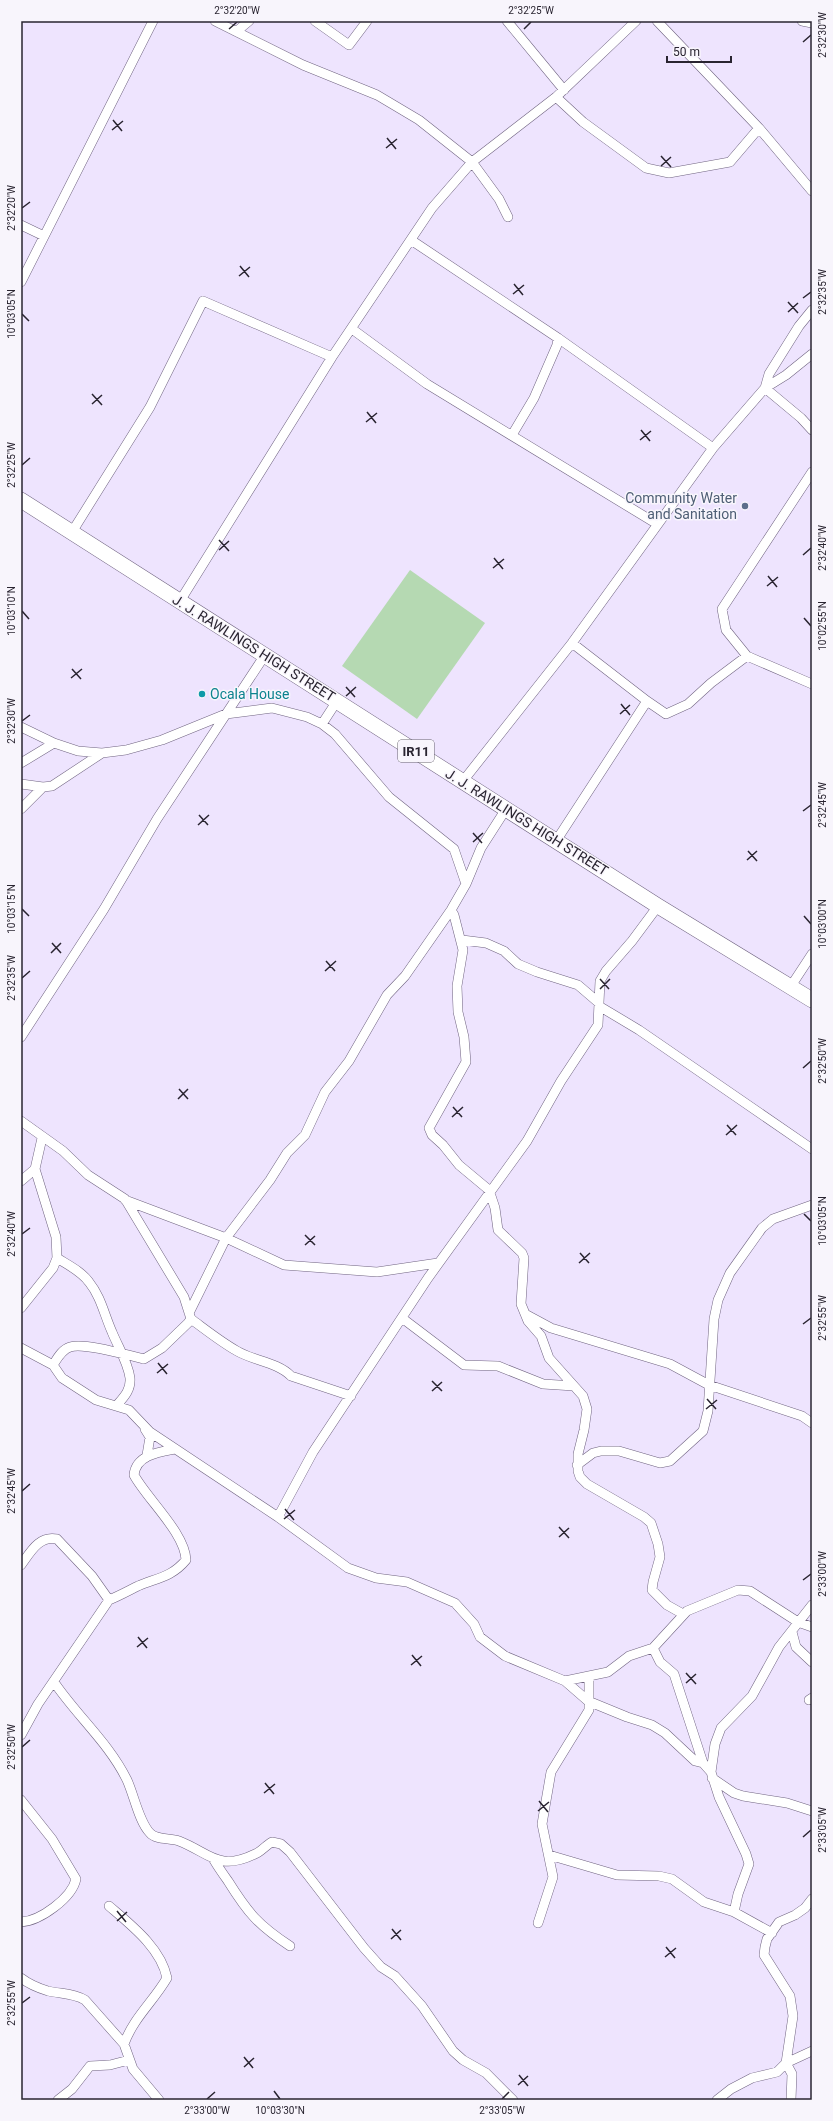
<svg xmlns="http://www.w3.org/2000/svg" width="833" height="2121" viewBox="0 0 833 2121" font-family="Roboto,sans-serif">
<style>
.green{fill:#b5d9b2}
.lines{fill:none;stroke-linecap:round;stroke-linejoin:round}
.minor-casing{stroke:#706481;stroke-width:10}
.primary-casing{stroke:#706481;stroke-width:16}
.minor{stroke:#fff;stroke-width:9}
.primary{stroke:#fff;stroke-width:15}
.ticks{fill:none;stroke:#292430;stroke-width:1.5}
.service-dot{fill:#5c6f8a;stroke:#f8f5fc;stroke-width:1.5}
.culture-dot{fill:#0f9aa8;stroke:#f8f5fc;stroke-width:1.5}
.labels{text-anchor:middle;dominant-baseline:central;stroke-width:3;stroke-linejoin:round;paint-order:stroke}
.shield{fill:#f8f5fc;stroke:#67636d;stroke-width:1}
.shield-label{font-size:13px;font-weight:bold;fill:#292430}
.service-label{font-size:14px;fill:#4e5e75;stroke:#f8f5fc;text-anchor:end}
.street-label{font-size:14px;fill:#292430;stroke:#f8f5fc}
.culture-label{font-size:14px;fill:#0d838f;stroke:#f8f5fc;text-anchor:start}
.neatline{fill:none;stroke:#292430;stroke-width:1.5}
.ticks-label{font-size:10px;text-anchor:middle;fill:#292430}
</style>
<rect width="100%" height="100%" fill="#eee4fe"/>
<path class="green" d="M 410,570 L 485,623 L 417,719 L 342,666 Z"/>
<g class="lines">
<g class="minor-casing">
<path id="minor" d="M 215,21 L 303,65 L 377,95 L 419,120 L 472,162 L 499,199 L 508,217
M 315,21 L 349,45 L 367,21
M 507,21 L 564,90
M 657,21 L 759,128 L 812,191
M 802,21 L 812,23
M 237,31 L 249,21
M 556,97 L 583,122 L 646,168 L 669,173 L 730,162 L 759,128
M 21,225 L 44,236
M 411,240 L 558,338 L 713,448
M 21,282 L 153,21
M 352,329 L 427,384 L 657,524
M 812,354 L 786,375 L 765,388 L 801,418 L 812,430
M 512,435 L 534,398 L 557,345 L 558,338
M 812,472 L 722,609 L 726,630 L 747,656 L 812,684
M 72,532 L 150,407 L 203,301 L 332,357
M 180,601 L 332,357 L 432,208 L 472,162 L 556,97 L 636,21
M 572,643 L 647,701 L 666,714 L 688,704 L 711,683 L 747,656
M 322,724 L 337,701
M 21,727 L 54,743 L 78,751 L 102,753 L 126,750 L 162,740 L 226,714 L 272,708 L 307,717 L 322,724 L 335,734 L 389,797 L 454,849 L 466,884
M 21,763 L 54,743
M 463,781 L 572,643 L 713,448 L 765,388 L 769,374 L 799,326 L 812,310
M 21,784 L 43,787 L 52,786 L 102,753
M 21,809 L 43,787
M 556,841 L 647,701
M 451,910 L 454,915 L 463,950 L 457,986 L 458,1012 L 464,1037 L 466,1062 L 429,1128 L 432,1135 L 443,1145 L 459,1165 L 489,1190 L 495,1208 L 498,1230 L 522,1253 L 524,1258 L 521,1304 L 528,1321 L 541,1336 L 549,1358 L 583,1396 L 587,1409 L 584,1430 L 578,1454 L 578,1471 L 580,1477 L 587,1484 L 644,1517 L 651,1523 L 658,1544 L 660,1557 L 653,1582 L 652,1590 L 667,1605 L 683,1614
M 462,940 L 486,943 L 504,951 L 518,964 L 537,972 L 578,985 L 599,1003
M 791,986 L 812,954
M 599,1006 L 639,1030 L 812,1149
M 21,1037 L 104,909 L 157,819 L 265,655
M 21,1121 L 63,1151 L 88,1175 L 125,1199 L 184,1297 L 191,1319 L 188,1323 L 162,1348 L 144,1359 C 127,1355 84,1342 70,1347 C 61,1350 57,1359 53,1365
M 21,1181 L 35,1169
M 125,1200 L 226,1238 L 284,1265 L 377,1272 L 438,1263
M 57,1258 C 68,1265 81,1271 89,1282 C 101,1297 104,1314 112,1332 C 118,1347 128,1362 130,1378 C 131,1390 124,1397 117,1405
M 21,1308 L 53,1268 L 57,1258 L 56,1237 L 35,1169 L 42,1138
M 189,1313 L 226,1238 L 270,1180 L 287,1153 L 305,1135 L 325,1092 L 349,1061 L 387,995 L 405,976 L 451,910 L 466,884 L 481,848 L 506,809
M 525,1314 L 551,1328 L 670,1364 L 709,1385 L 802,1416 L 812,1423
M 402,1318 L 464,1365 L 498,1366 L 543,1384 L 574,1386
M 191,1319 C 206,1330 221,1342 237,1351 C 254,1361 277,1362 291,1376 L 351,1396
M 21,1348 L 53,1365 L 62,1378 L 96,1400 L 129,1410 L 150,1432 L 278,1517 L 348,1568 L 376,1578 L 407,1582 L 455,1603 L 474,1624 L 480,1637 L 505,1656 L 565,1681 L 588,1701 L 627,1717 L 652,1725 L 665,1733 L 695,1761 L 703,1763 L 711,1772 L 719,1797 L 746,1854 L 749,1864 L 738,1894 L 734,1912
M 145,1429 L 150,1437 L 147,1455
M 577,1465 L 593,1453 L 601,1451 L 619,1451 L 660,1463 L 670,1461 L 703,1431 L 708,1411 L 714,1319 L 718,1300 L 730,1273 L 762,1228 L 773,1219 L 812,1205
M 278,1517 L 313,1452 L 428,1278 L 527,1141 L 561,1081 L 598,1025 L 600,981 L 606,971 L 632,941 L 658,906
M 21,1565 C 30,1553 39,1535 57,1539 L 92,1576 L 109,1600 L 38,1704 L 21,1735
M 109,1600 C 119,1596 128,1591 138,1586 C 157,1578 172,1577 186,1560 C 185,1533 147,1499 134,1475 C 136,1455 159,1452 175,1449
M 792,1632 L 796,1647 L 812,1662
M 653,1648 L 660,1662 L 674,1674 L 703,1763
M 565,1681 L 608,1672 L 629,1656 L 653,1648 L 687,1611 L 738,1590 L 750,1591 L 798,1622 L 812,1627
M 54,1682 C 77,1716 109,1743 127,1780 C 134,1795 139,1822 150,1833 C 156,1840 170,1838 179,1841 C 210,1853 218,1872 255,1854 C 261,1852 266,1845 272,1842 L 281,1844 L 290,1852 L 364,1948 L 381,1967 L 395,1976 L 422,2006 L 453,2051 L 463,2060 L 486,2073 L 513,2100
M 809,1700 L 812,1698
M 711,1772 L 715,1744 L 721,1728 L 752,1696 L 779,1647 L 812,1605
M 712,1778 L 734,1793 L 743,1796 L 787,1803 L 812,1811
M 21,1800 L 52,1839 L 76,1879 C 72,1898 40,1921 21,1922
M 549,1855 L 617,1875 L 659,1876 L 672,1879 L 704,1902 L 734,1912 L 772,1933
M 214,1860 C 218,1867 223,1874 228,1881 C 248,1913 258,1925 290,1946
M 109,1906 C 131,1925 161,1948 167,1978 C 153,2002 134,2017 124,2044
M 538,1923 L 553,1877 L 542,1824 L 551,1772 L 589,1710 L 589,1676
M 21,1978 C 29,1984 38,1988 48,1991 C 61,1994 73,1993 85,2000 L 124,2044 L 133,2069 L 159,2100
M 58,2100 L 72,2089 L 90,2066 L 110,2065 L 129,2060
M 717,2100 L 731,2089 L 752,2078 L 777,2072 L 786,2063 L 793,2016 L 790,1996 L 764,1955 L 765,1947 L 767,1939 L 779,1922 L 795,1915 L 805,1908 L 812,1899
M 791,2100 L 792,2074 L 786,2063 L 812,2051"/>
</g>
<g class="primary-casing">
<path id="primary" d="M 21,500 L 658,906 L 812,1000"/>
</g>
<use href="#minor" class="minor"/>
<use href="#primary" class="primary"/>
</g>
<path class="ticks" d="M 229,29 L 237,22M 524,29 L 531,22M 803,42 L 811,35M 113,120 L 122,131M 112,130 L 123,121M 387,138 L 396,149M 386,148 L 397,139M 661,156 L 671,167M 661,166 L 671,157M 22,208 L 30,202M 240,266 L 249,277M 239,276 L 250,267M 514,284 L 523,295M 513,294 L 524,285M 803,298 L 811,292M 788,302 L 798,313M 788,312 L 798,303M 22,314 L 29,321M 92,394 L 102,405M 92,404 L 102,395M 367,412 L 376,423M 366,422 L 377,413M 641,430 L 650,441M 640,440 L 651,431M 22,465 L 30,458M 219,540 L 229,551M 219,550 L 229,541M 803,555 L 811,548M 494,558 L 503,569M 493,568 L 504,559M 768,576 L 777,587M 767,586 L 778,577M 22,611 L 29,619M 804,618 L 811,626M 72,669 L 81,679M 71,678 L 82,669M 346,687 L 355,697M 346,696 L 356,687M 621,704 L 630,715M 620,714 L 630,705M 22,721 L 30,715M 803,811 L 811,805M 199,815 L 208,825M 198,825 L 209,815M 473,833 L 482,843M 473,842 L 483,833M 748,851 L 757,861M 747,860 L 757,851M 22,909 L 29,916M 804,916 L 811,924M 52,943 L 61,953M 51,953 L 61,943M 326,961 L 335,971M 325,971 L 336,961M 22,978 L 30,971M 600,979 L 609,989M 600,989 L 610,979M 803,1068 L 811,1061M 179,1089 L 188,1099M 178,1099 L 188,1089M 453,1107 L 462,1117M 452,1117 L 463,1107M 727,1125 L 736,1135M 726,1135 L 737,1125M 804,1214 L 811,1221M 22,1234 L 30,1228M 305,1235 L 315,1245M 305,1245 L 315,1236M 580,1253 L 589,1263M 579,1263 L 590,1253M 803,1324 L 811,1318M 158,1363 L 167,1374M 157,1373 L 168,1364M 432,1381 L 442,1391M 432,1391 L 442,1382M 707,1399 L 716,1409M 706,1409 L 717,1400M 22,1491 L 30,1484M 285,1509 L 294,1520M 284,1519 L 295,1510M 559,1527 L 569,1538M 559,1537 L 569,1528M 803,1580 L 811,1574M 138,1637 L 147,1648M 137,1647 L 148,1638M 412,1655 L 421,1666M 411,1665 L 422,1656M 686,1673 L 696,1684M 686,1683 L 696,1674M 22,1747 L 30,1740M 265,1783 L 274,1794M 264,1793 L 275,1784M 539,1801 L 548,1812M 538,1811 L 549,1802M 803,1837 L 811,1830M 117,1911 L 126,1922M 117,1921 L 127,1912M 392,1929 L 401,1940M 391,1939 L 401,1930M 666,1947 L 675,1958M 665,1957 L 676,1948M 22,2003 L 30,1997M 244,2057 L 253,2068M 244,2067 L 254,2058M 519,2075 L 528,2086M 518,2085 L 528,2076M 274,2091 L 280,2099M 207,2099 L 215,2092M 502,2099 L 509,2092"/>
<circle class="service-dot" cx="745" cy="506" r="4"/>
<circle class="culture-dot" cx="202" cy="694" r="4"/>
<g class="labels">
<rect class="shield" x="398" y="740" width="36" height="22" rx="3"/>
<g class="shield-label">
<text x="416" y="751">IR11</text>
</g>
<g class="service-label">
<text x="737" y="498">Community Water<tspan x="737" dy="16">and Sanitation</tspan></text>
</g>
<g class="street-label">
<text transform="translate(254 648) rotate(32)">J. J. RAWLINGS HIGH STREET</text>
<text transform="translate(527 822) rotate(32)">J. J. RAWLINGS HIGH STREET</text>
</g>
<g class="culture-label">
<text x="210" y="694">Ocala House</text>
</g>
</g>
<rect width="833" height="2121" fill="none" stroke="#f8f5fc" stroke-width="44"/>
<path d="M667 56v6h64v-6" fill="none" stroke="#292430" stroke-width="2"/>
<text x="673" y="56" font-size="12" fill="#292430" stroke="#f8f5fc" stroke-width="3" paint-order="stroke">50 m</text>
<rect x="22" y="22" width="789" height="2077" class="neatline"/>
<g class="ticks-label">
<text x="237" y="14">2°32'20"W</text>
<text x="531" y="14">2°32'25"W</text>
<text transform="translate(822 35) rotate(-90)" y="4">2°32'30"W</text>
<text transform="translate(11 208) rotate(-90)" y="4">2°32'20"W</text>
<text transform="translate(822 292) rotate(-90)" y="4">2°32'35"W</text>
<text transform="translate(11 314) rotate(-90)" y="4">10°03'05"N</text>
<text transform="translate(11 465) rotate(-90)" y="4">2°32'25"W</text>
<text transform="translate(822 548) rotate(-90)" y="4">2°32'40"W</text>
<text transform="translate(11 611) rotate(-90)" y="4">10°03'10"N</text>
<text transform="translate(822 626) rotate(-90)" y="4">10°02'55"N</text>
<text transform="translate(11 721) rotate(-90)" y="4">2°32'30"W</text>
<text transform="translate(822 805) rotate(-90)" y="4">2°32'45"W</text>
<text transform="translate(11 909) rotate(-90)" y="4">10°03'15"N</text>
<text transform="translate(822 924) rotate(-90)" y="4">10°03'00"N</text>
<text transform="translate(11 978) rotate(-90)" y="4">2°32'35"W</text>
<text transform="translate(822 1061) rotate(-90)" y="4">2°32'50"W</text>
<text transform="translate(822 1221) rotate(-90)" y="4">10°03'05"N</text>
<text transform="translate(11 1234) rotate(-90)" y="4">2°32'40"W</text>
<text transform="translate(822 1318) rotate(-90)" y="4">2°32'55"W</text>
<text transform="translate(11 1491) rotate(-90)" y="4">2°32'45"W</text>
<text transform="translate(822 1574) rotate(-90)" y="4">2°33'00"W</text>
<text transform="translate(11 1747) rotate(-90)" y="4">2°32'50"W</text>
<text transform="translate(822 1830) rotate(-90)" y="4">2°33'05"W</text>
<text transform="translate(11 2003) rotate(-90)" y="4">2°32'55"W</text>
<text x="207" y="2114">2°33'00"W</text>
<text x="280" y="2114">10°03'30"N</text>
<text x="502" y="2114">2°33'05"W</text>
</g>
</svg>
